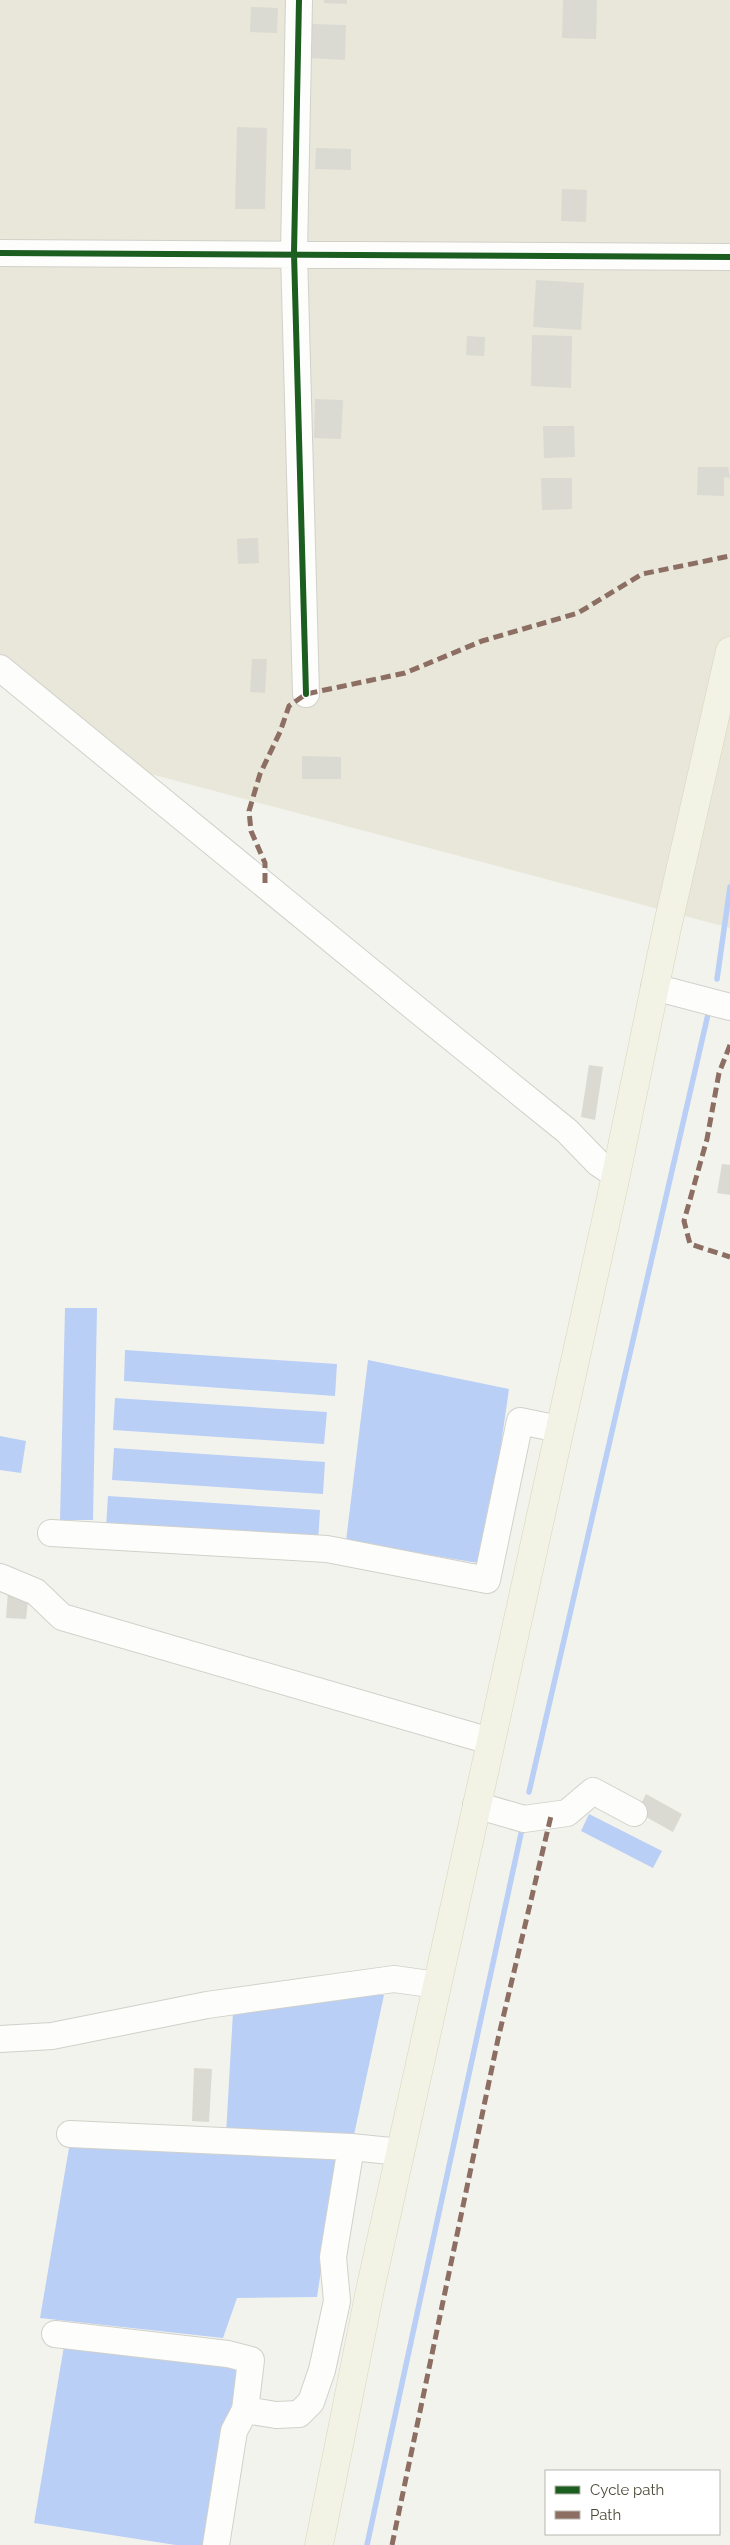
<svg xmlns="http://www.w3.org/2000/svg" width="730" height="2545" viewBox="0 0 730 2545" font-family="Raleway,sans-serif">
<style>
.residential{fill:#e8e7da}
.water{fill:#bacff5}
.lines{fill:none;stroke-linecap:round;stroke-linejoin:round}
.stream{stroke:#bacff5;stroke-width:5.5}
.building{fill:#dadad2}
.minor-casing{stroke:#d1d1ca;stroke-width:28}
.major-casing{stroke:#d8d6b9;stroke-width:29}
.minor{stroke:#fdfdfc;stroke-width:26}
.major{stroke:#f2f2e5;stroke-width:28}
.quiet{stroke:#8d6e63;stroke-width:5;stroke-dasharray:10 5;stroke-linecap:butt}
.cycleway-casing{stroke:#fff;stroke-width:9}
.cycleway{stroke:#1b5e20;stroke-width:6}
</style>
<rect width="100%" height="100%" fill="#f3f3ed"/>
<path class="residential" d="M 0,0 L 730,0 L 730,928 L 98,760 L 0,662 Z"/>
<path class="water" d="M 65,1308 L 97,1308 L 93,1520 L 60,1520 Z
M 125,1350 L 337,1364 L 335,1396 L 124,1381 Z
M 368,1360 L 509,1389 L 484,1564 L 346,1541 Z
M 115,1398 L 327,1412 L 324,1444 L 113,1430 Z
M 0,1436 L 26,1441 L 21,1473 L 0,1470 Z
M 114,1448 L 325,1462 L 323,1494 L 112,1480 Z
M 108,1496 L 320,1510 L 318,1542 L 106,1527 Z
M 589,1814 L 662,1851 L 653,1868 L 581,1831 Z
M 340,1995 L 384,1995 L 354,2135 L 226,2134 L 233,2012 Z
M 70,2142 L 339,2154 L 317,2297 L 237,2298 L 223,2338 L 40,2318 Z
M 64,2346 L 238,2369 L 208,2545 L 176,2545 L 34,2523 Z"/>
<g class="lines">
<path class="stream" d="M 717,979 L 730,887
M 529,1792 L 709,1010
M 367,2545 L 522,1829"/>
</g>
<path class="building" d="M 324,0 L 347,0 L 347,4 L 324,3 Z
M 563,0 L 597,0 L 596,39 L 562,38 Z
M 251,7 L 278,8 L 277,33 L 250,32 Z
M 311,24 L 346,25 L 345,60 L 310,58 Z
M 237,127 L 267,128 L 265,209 L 235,209 Z
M 316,148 L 351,149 L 351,170 L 315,169 Z
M 562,189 L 587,190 L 586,222 L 561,221 Z
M 536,280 L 584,283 L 581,330 L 533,327 Z
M 532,335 L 572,336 L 571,388 L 531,386 Z
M 467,336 L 485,337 L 484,356 L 466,355 Z
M 315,399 L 343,400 L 341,439 L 314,438 Z
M 543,426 L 574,426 L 575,457 L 544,458 Z
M 698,467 L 728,467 L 730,478 L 724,477 L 724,496 L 697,495 Z
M 541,478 L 572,478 L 572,509 L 542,510 Z
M 258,538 L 259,563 L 238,564 L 237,539 Z
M 252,659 L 267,659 L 265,693 L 250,692 Z
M 302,756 L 341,757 L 341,779 L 302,779 Z
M 589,1065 L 603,1067 L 595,1120 L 581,1117 Z
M 722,1164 L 730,1165 L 730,1195 L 717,1193 Z
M 8,1591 L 29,1593 L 26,1619 L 6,1618 Z
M 646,1794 L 682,1814 L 673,1832 L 637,1812 Z
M 194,2068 L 212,2069 L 209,2122 L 192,2121 Z"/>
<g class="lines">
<g class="minor-casing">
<path id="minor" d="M 299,0 L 294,253 L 306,694
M 0,253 L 730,257
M 0,668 C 189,823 377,978 567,1131 L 598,1163 L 616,1175
M 654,987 L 730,1007
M 51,1533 L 327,1549 L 487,1580 L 520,1421 L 559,1429
M 0,1577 L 36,1592 L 62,1617 L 490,1741
M 476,1805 L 524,1819 L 567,1813 L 593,1791 L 634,1813
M 0,2039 L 52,2036 L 207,2005 L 394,1979 L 437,1985
M 70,2134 L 351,2147 L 401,2152
M 55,2334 L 228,2354 L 251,2360 L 245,2410 L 234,2431 L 216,2545
M 245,2410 L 276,2415 L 299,2414 L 311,2402 L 322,2370 L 337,2301 L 333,2257 L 351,2147"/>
</g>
<g class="major-casing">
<path id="major" d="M 319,2545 L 370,2290 L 616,1175 L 667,928 L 730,651"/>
</g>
<use href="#minor" class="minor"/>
<use href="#major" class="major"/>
<path class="quiet" d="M 265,883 L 265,863 L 251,831 L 249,811 L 260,774 L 280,732 L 289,706 L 306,694 L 405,673 L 482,641 L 578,613 L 642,574 L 730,556
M 730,1045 L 719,1073 L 707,1139 L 684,1221 L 690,1244 L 730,1257
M 392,2545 L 498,2039 L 551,1816"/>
<g class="cycleway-casing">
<path id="cycleway" d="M 299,0 L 294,253 L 306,694
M 0,253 L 730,257"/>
</g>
<use href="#cycleway" class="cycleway"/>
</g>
<rect x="545" y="2470" width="175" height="65" fill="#ffffff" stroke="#b7b6af"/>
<rect x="555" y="2486" width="25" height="8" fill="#1b5e20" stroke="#b7b6af"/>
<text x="590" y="2495" font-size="15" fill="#4c4937">Cycle path</text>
<rect x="555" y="2511" width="25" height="8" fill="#8d6e63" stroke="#b7b6af"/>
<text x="590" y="2520" font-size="15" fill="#4c4937">Path</text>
</svg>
